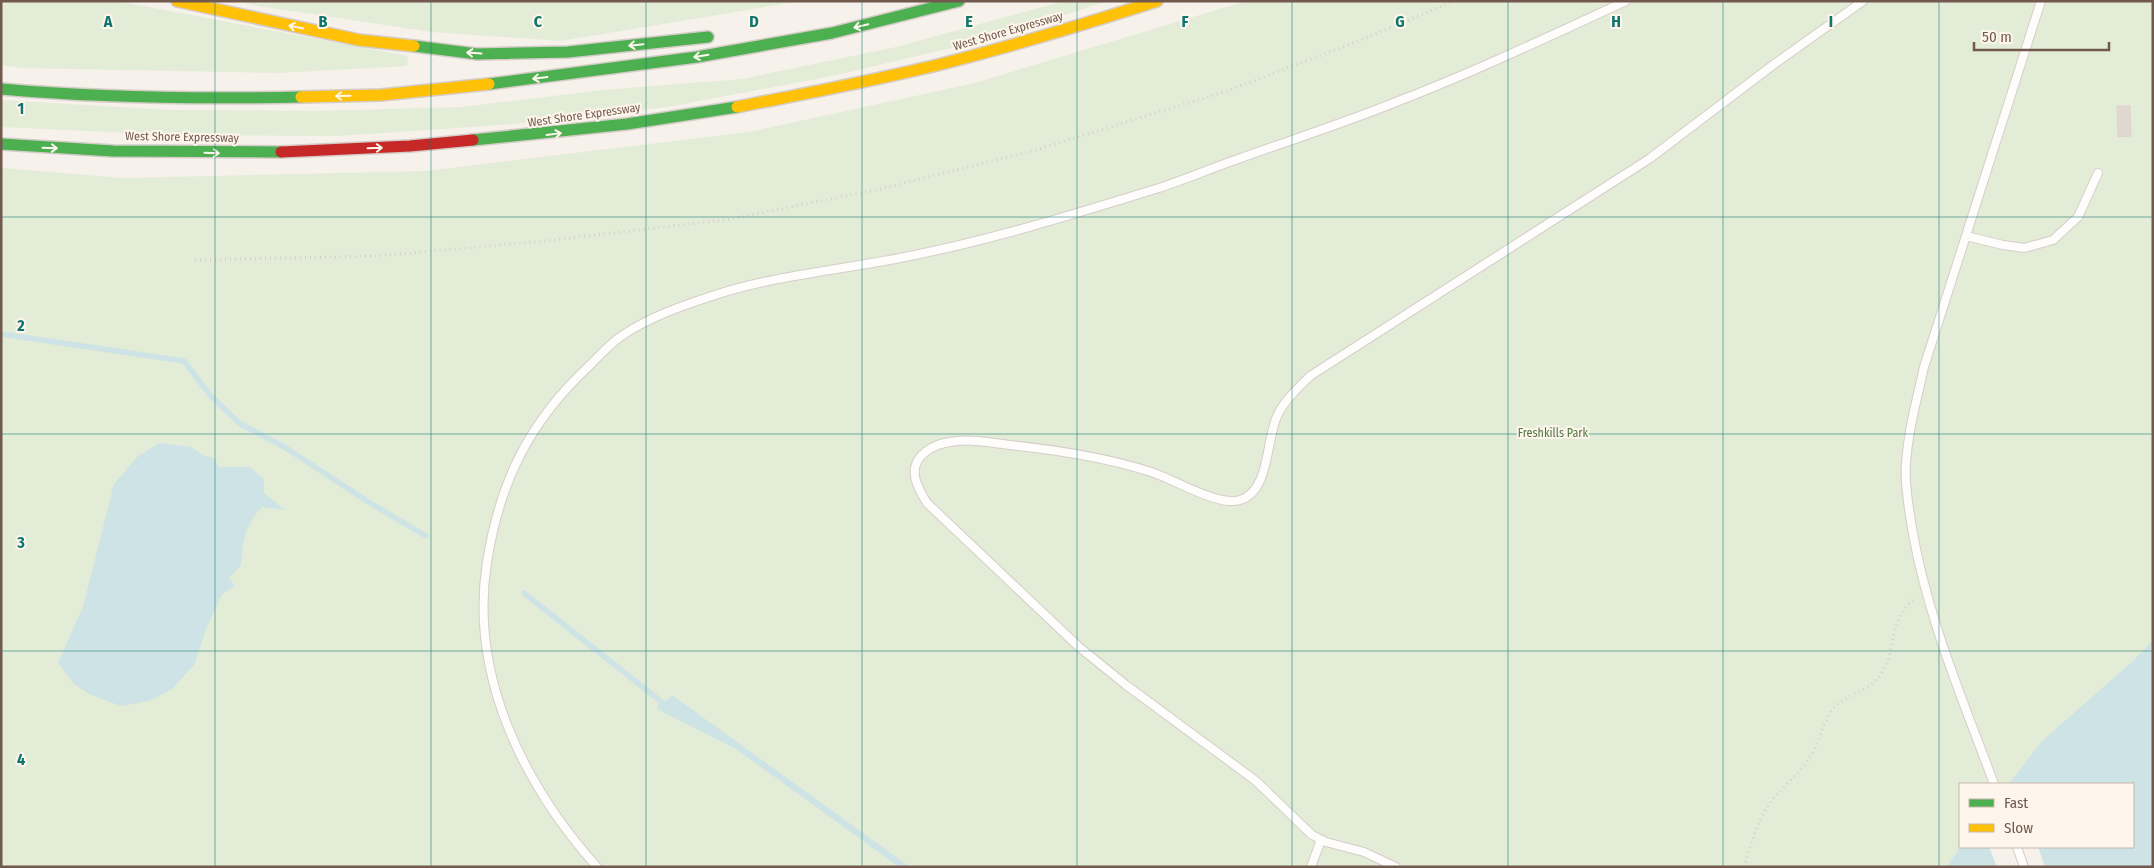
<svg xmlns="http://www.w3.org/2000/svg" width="2154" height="868" viewBox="0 0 2154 868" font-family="'Fira Sans Condensed',sans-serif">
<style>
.green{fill:#e3ecd6;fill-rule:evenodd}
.water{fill:#cde3e5}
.pier{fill:#f6f1ea}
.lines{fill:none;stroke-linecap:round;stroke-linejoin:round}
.stream{stroke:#cde3e5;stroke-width:5.5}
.building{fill:#dfd7d0;stroke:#ded4cd}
.lane-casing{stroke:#d5cec9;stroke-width:10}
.fast-casing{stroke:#d5ccc7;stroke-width:14}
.slow-casing{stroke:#d5ccc7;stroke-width:14}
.jam-casing{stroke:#d5ccc7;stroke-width:14}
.path{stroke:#d7d0cb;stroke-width:3;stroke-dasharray:1 4;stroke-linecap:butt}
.lane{stroke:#fefdfc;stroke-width:8}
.fast{stroke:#4caf50;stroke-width:11}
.slow{stroke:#ffc107;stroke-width:11}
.jam{stroke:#c62828;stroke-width:11}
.oneway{stroke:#fef6ec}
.grid{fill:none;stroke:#0f766e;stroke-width:1;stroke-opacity:0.55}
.labels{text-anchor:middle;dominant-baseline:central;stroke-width:4;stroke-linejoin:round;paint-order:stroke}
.street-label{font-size:12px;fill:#72594d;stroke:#fef6ec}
.park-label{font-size:12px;fill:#547745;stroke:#fef6ec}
.grid-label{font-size:16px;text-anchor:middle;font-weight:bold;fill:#0f766e;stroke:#fef6ec;stroke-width:4;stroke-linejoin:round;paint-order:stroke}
</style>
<rect width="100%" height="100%" fill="#f6f1ea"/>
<path class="green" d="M 1,1 L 117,1 L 408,56 L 407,66 L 278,73 L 22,68 L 1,65 Z
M 239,1 L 802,1 L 560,41 L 432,32 L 258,6 Z
M 1064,1 L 1108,1 L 989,39 L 832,76 L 667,107 L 513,124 L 338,136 L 174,135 L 1,127 L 1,100 L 169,110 L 316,111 L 462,107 L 603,90 L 742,79 L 896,47 Z
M 1246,1 L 2153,1 L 2153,867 L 1,867 L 1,168 L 122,178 L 426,171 L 749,132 L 975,83 ZM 1960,784 L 2133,784 L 2133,847 L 1960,847 Z"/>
<path class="water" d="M 160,443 L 191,447 L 205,456 L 214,458 L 219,467 L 250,467 L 264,479 L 264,493 L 285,510 L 262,507 C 245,525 242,541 241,565 L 229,578 L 235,586 L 222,594 L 206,629 L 194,665 L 172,689 L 149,701 L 121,706 L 89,694 L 73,683 L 58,663 L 83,607 L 114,484 L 138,456 Z
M 2153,640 L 2153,867 L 1946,867 L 1961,847 L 2133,847 L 2133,784 L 2009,784 L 2041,742 L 2133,661 Z
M 672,695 L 910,867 L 899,867 L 736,749 L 657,709 L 657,705 L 664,703 Z"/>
<path class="pier" d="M 1989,847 L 2038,847 L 2045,867 L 1997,867 Z"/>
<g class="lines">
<path class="stream" d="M 1,334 L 184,361 L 210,395 L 239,423 L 286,448 L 370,503 L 426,536
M 524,593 L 668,707"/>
</g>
<path class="building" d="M 2117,106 L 2130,106 L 2131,136 L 2118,137 Z"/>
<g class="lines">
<g class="lane-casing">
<path id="lane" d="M 1966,236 L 2003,245 L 2024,248 L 2053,240 L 2078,217 L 2098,173
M 1994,784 C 1963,700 1927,617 1912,528 C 1909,508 1904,484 1906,464 C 1908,431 1917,399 1924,367 L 2041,1
M 2017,847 L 2024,867
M 597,867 C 523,784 469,675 487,562 C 500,481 529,422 589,366 C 599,356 609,345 620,337 C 647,318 681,306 712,296 C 772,276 838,270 900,258 C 988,241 1075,214 1159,188 C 1186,179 1212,168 1238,159 C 1291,140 1344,123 1396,102 C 1474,72 1550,36 1626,1
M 1311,867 L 1321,840
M 1396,867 L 1364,852 L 1326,842 L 1312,835 L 1256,781 L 1126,685 L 1079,647 L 927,503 C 918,488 907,470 922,455 C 931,446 944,442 957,441 C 974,439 992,443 1010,445 C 1057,450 1106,457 1151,472 C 1174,479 1218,507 1240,500 C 1271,490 1265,440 1278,414 C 1285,400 1298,388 1310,376 L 1649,159 L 1773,65 L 1863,1"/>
</g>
<g class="fast-casing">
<path id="fast" d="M 414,46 L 477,54 L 568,52 L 708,37
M 489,84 L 697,57 L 832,33 L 959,1
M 1,89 C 100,98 201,99 301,97
M 473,140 L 627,124 L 737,107
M 1,144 L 113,151 L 281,152"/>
</g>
<g class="slow-casing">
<path id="slow" d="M 177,1 L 359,40 L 414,46
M 301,97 L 381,95 L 489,84
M 737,107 C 808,93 879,80 949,62 C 1019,44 1088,23 1157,1"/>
</g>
<g class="jam-casing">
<path id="jam" d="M 281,152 L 410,146 L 473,140"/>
</g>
<path class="path" d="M 195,260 L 376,256 L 545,241 L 731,219 L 885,188 L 1035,150 L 1224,92 L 1356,42 L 1454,1
M 1744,867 C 1752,841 1759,815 1777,794 C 1788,782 1801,771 1810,757 C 1820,742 1822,723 1833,709 C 1845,694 1865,693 1877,679 C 1899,655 1885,622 1915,598"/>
<use href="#lane" class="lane"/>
<use href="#fast" class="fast"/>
<use href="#slow" class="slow"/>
<use href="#jam" class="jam"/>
</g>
<defs><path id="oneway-shaft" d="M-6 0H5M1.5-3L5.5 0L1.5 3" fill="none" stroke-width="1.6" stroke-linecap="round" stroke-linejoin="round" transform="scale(1.25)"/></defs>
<g class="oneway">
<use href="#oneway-shaft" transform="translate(861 26) rotate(166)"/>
<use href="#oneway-shaft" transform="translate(296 27) rotate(-168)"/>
<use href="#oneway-shaft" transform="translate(636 45) rotate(174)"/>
<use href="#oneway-shaft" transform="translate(474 53) rotate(-176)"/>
<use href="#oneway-shaft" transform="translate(701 56) rotate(171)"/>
<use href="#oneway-shaft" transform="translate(540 78) rotate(173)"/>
<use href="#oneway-shaft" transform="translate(343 96) rotate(179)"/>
<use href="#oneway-shaft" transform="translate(554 134) rotate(-8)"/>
<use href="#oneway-shaft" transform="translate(50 148) rotate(2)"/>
<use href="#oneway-shaft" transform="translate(375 148) rotate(-2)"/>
<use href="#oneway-shaft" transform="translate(212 153) rotate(2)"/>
</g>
<path class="grid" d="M 215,1 L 215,867M 431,1 L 431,867M 646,1 L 646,867M 862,1 L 862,867M 1077,1 L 1077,867M 1292,1 L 1292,867M 1508,1 L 1508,867M 1723,1 L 1723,867M 1939,1 L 1939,867M 1,217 L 2153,217M 1,434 L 2153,434M 1,651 L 2153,651"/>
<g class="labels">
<g class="street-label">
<text transform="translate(1008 31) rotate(-16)">West Shore Expressway</text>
<text transform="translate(584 115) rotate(-8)">West Shore Expressway</text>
<text transform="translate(182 137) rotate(1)">West Shore Expressway</text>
</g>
<g class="park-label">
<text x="1553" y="433">Freshkills Park</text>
</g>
</g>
<g class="grid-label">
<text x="108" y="27">A</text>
<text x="323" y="27">B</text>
<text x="538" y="27">C</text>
<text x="754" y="27">D</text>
<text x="969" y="27">E</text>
<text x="1185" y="27">F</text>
<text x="1400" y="27">G</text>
<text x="1616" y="27">H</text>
<text x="1831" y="27">I</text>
<text x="21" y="114">1</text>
<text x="21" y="331">2</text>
<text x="21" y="548">3</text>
<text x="21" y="765">4</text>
</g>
<rect width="2154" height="868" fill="none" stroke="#72594d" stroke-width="5"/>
<rect x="1959" y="783" width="175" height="65" fill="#fef6ec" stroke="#c6b7ac"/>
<rect x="1969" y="799" width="25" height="8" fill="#4caf50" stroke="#c6b7ac"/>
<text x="2004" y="808" font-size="15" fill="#72594d">Fast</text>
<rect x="1969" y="824" width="25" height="8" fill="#ffc107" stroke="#c6b7ac"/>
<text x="2004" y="833" font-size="15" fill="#72594d">Slow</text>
<path d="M1974 42v8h135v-8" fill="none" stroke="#72594d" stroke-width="2.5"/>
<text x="1982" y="42" font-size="15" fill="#72594d" stroke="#fef6ec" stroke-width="4" paint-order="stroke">50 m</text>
</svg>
